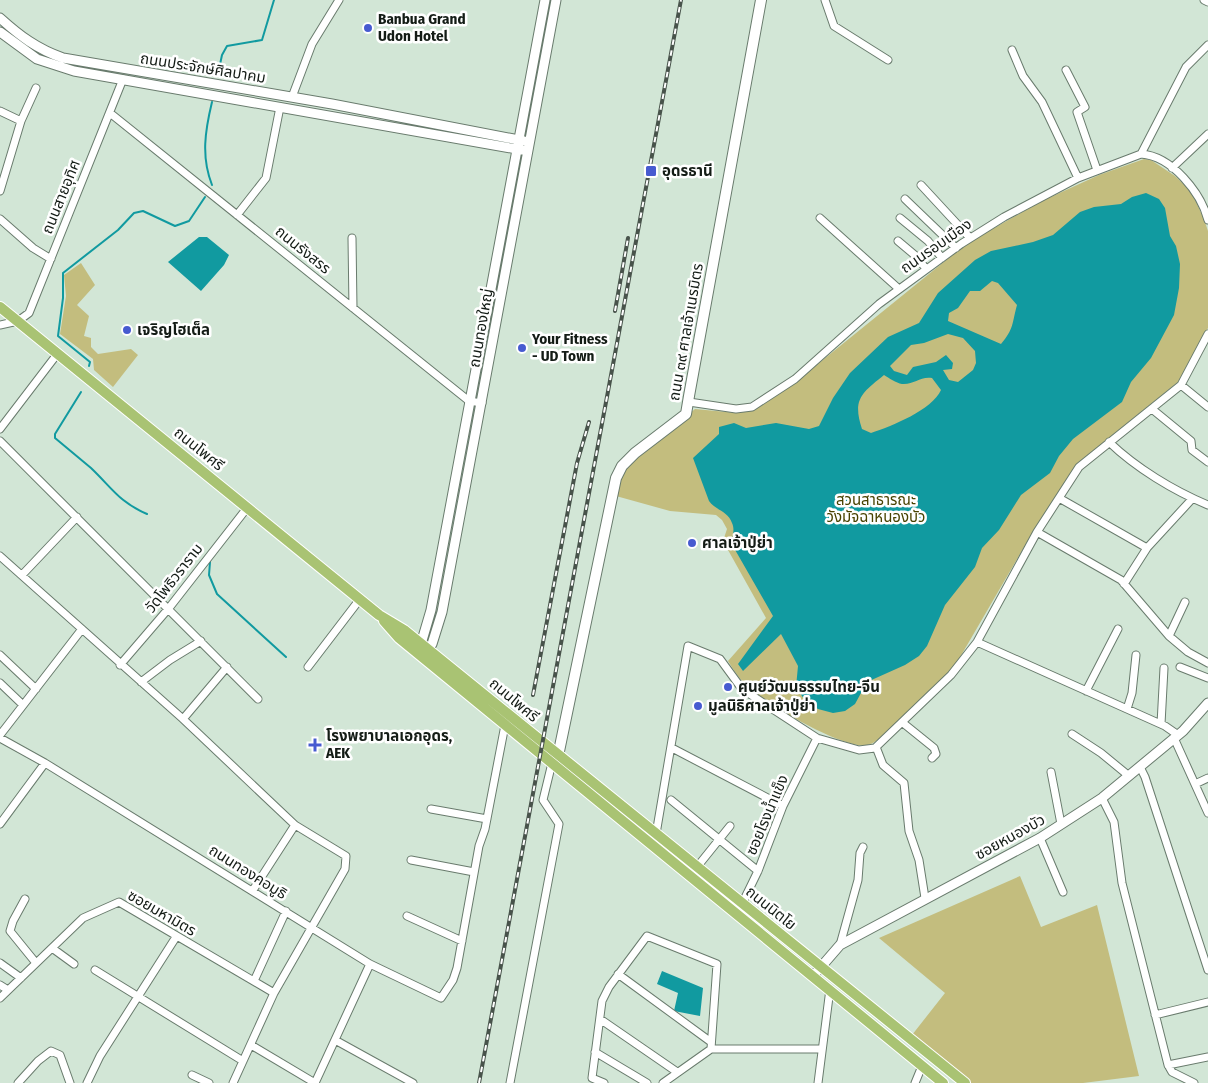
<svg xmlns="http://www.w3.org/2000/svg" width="1208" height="1083" viewBox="0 0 1208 1083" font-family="'Fira Sans Condensed','Noto Sans Thai',sans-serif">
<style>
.green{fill:#c3bd7e}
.water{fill:#119aa0;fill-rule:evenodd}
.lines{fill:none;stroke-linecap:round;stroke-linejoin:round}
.stream{stroke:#119aa0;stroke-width:2}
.minor-casing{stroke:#697b6d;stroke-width:9}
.tertiary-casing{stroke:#697b6d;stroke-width:11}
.secondary-casing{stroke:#697b6d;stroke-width:12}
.primary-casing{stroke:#fff;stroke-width:12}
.minor{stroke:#fff;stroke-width:7}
.tertiary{stroke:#fff;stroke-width:9}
.secondary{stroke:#fff;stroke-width:10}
.primary{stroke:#a9c373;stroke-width:10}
.rail-casing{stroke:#48534b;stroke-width:4}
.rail{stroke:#fff;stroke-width:2;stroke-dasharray:5.5;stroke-linecap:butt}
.poi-dot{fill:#475bd0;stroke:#fff;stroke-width:2}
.labels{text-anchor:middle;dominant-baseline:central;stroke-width:5;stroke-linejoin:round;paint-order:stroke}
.poi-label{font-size:15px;font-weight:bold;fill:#141c16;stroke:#fff;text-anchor:start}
.street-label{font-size:15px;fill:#141c16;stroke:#fff}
.park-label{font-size:15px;fill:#484200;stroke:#fff}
</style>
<rect width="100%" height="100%" fill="#d2e6d6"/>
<path class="green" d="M 1144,159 L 1151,160 L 1175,176 L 1191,191 L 1204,219 L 1208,231 L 1208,328 L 1178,382 L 1078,463 L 1031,535 L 959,659 C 946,677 887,740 868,745 C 845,751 760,701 744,683 C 738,677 733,669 728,661 L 766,618 L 723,541 L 727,529 L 722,520 L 716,515 L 670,511 L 616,496 L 622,476 L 632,461 L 695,409 L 737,413 L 761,406 L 803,376 L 966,244 L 1042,201 L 1099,175 Z
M 81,263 L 95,285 L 77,305 L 89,316 L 84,336 L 91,338 L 91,347 L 98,354 L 131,349 L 138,355 L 113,387 L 94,370 L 93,359 L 60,334 L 66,296 L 64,275 Z
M 1020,876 L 1041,927 L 1097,905 L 1139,1076 L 1083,1083 L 970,1083 L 912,1035 L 945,993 L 879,938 Z"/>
<path class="water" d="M 1146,193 L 1159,199 L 1165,208 L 1170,236 L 1176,246 L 1180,264 L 1179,288 L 1174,315 L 1151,358 L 1131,382 L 1122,402 L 1073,439 L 1059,456 L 1050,473 L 1021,495 L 999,530 L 982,548 L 975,567 L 945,605 L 927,646 L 919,656 L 905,665 L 867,682 L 855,704 L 845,711 L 833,713 L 818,709 L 804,699 L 796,687 L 798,666 L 781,634 L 743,671 L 738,664 L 773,616 L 734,548 C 730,538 736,532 732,523 C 728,511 715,510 709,501 L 693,458 L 719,434 L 719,427 L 734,423 L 746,428 L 776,423 L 809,429 L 819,426 L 833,398 L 850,373 L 888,337 L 919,323 L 938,293 L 975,260 L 991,251 L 1033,242 L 1053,235 L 1080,212 L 1094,207 L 1121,204 L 1132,197 ZM 992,281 L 998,283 L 1017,305 C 1012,323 1014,329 1001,344 L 948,321 L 949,313 L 958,308 L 970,291 L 980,291 ZM 948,334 L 963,338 L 975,351 L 976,363 L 973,370 L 958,382 L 949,380 L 943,370 L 952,369 L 953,363 L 946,355 L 936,362 L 913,367 L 907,375 L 894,371 L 890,366 L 911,345 L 924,343 ZM 884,375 C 889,378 896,383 902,384 C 914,385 920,376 932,378 L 941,390 C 932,410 892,426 871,433 L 862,429 C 852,399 862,393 884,375 Z
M 199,237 L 207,237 L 229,255 L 224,265 L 201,291 L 168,262 Z
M 662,971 L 703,988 L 700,1016 L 674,1011 L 678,993 L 657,984 Z"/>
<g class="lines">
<path class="stream" d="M 218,74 L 222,55 L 227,46 L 262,40 L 274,0
M 212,102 C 205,131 201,157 212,185
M 89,366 L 90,362 L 58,336 L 63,298 L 63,273 L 118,230 L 134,213 L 143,211 L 175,226 L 189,221 L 205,197
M 81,392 L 55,434 L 55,438 C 67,448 79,458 91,468 C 112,488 119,502 147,514
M 210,562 L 209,575 L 217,594 L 286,657"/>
<g class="minor-casing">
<path id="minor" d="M 825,0 L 834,26 L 888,60
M 1204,0 L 1208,2
M 1012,50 L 1023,76 L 1042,102 L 1078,178
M 1066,70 L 1085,107 L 1077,112 L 1097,170
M 292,97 L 312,44 L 339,0
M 0,111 L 21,121 L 36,88
M 110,113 L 469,401 L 482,403
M 1141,154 L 1186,67 L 1208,45
M 1172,168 L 1208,134
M 921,185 L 970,238
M 0,191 L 21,121
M 905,199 L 956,248
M 237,215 L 266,178 L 280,107
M 820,218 L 899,289
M 900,218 L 928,241 L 942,258
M 0,219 L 33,248 L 51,259
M 352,238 L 353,308
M 898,241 L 917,257 L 926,269
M 0,325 L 18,321 L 29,313 L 123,79
M 1181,385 L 1208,407
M 689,402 L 736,409 L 752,407 L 795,379 L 879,304 L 961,244 L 1004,217 L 1078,178 L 1141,154 C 1172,156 1201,193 1208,220
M 1152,409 L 1191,441 L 1192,450 L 1208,462
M 0,429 L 58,353
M 0,441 L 258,699
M 1109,442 C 1136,468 1174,491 1208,505
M 1059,498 L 1147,548
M 1037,532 L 1121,580 L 1169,636 L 1188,652 L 1208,663
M 0,556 L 183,719 L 295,825 L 346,856 L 345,869 L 274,993 L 233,1083
M 22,575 L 77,517
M 1124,584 L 1147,548 L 1192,499
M 1169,636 L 1185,602
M 977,642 L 1165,726 L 1178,735
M 0,655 L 36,689
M 120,665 L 169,608 L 247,508
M 308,667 L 360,599
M 1180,667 L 1208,678
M 141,682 L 170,660 L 201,641
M 0,683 L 23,705
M 1086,691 L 1118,629
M 1127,709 L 1132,693 L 1136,655
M 183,719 L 227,667
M 903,723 L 934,748 L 936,754 L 932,758
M 1161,724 L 1164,668
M 1072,734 L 1101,753 L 1129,776
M 0,735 L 82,629
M 0,738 L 45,763 L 370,964 L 441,998 L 453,980 L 457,968 L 479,846 L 485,829 L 505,725
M 1174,738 L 1208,813
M 876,747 L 883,765 L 904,783 L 909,831 L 919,860 L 925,898
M 672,748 L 783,806
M 1140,767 L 1145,777 L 1208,970
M 1051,772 L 1061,824
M 1195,784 L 1208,778
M 1102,798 L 1114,822 L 1122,883 L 1168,1065 L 1172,1072 L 1194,1083
M 671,800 L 758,871
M 431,809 L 487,819
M 0,824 L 45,763
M 656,834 L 688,646 L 720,659 L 742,689 L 817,738 L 859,750 L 875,748 L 951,675 L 977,642 L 1037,532 L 1079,467 L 1181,385 L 1208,334
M 1040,838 L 1063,892
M 411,860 L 474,872
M 697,867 L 730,826
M 253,890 L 295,825
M 25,899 L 13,921 L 10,931 L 36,963
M 742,904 L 758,871 L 783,806 L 817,738
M 407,916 L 462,941
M 840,945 L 858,880 L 860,853 L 863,847
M 52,948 L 74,964
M 0,963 L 21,978
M 95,970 L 243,1061
M 618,974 L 711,1042
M 254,981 L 286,911
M 0,985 L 8,990
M 0,998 L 83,918 L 119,902 L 274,993
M 1155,1015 L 1208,1002
M 600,1019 L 677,1072
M 335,1040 L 413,1083
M 251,1045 L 315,1083
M 711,1049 L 821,1049
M 595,1052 L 647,1083
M 1168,1065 L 1208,1057
M 192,1075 L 209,1083
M 18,1083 L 38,1061 L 51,1051 L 60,1055 L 70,1083
M 87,1083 L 100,1056 L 176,937
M 315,1083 L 370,964
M 510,1083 L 559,824 L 543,800 L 552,763
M 604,1083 L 592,1078 L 602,1001 L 609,987 L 647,936 L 717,964 L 711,1049 L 663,1083
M 818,1083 L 830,989
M 915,1083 L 922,1066"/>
</g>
<g class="tertiary-casing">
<path id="tertiary" d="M 0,18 C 20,36 37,49 63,58 L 332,104 L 524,141
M 0,32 L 37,59 L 74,71 L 522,150
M 417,649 L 421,644 L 431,610 L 545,0
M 424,654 L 432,644 L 442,612 L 556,0
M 814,975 L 840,945 L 1040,838 L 1102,798 L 1183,731 L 1208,703"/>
</g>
<g class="secondary-casing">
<path id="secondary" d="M 558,756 L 616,478 L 622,466 L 635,453 L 686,414 L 689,396 L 761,0"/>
</g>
<g class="primary-casing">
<path id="primary" d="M 0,307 L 379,615 L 404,630 L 965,1083
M 384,621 L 399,638 L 943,1083"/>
</g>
<use href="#minor" class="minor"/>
<use href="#tertiary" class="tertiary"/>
<use href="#secondary" class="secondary"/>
<use href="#primary" class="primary"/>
<g class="rail-casing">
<path id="rail" d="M 615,311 L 628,238
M 533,695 L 577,463 L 589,422
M 479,1083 L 681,0"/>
</g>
<use href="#rail" class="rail"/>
</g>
<g class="poi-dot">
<circle cx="368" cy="28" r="5"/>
<rect x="645" y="165" width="12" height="12" rx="2.5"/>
<circle cx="127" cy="330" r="5"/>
<circle cx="522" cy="348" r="5"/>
<circle cx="692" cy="543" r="5"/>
<circle cx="728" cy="687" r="5"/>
<circle cx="698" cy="706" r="5"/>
<path d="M312.5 737.5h5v5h5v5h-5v5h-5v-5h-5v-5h5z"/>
</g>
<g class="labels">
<g class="poi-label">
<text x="378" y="19">Banbua Grand<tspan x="378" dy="17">Udon Hotel</tspan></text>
<text x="662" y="171">อุดรธานี</text>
<text x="137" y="330">เจริญโฮเต็ล</text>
<text x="532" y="339">Your Fitness<tspan x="532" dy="17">- UD Town</tspan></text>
<text x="702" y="543">ศาลเจ้าปู่ย่า</text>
<text x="738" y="687">ศูนย์วัฒนธรรมไทย-จีน</text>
<text x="708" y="706">มูลนิธิศาลเจ้าปู่ย่า</text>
<text x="326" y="736">โรงพยาบาลเอกอุดร,<tspan x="326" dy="17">AEK</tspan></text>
</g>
<g class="street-label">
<text transform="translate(203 68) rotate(9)">ถนนประจักษ์ศิลปาคม</text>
<text transform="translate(61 197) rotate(-68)">ถนนสายอุทิศ</text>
<text transform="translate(936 246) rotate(-35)">ถนนรอบเมือง</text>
<text transform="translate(303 250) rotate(39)">ถนนรังสรร</text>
<text transform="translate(481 328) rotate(-80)">ถนนทองใหญ่</text>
<text transform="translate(686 332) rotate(-80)">ถนน ๓๙ ศาลเจ้าเนรมิตร</text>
<text transform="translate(199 449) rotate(39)">ถนนโพศรี</text>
<text transform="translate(174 578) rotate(-52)">วัดโพธิวราราม</text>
<text transform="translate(514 700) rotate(40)">ถนนโพศรี</text>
<text transform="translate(767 815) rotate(-67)">ซอยโรงน้ำแข็ง</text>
<text transform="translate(1010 837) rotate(-29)">ซอยหนองบัว</text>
<text transform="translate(248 872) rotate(32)">ถนนทองคอมูธิ</text>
<text transform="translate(771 908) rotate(39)">ถนนนิตโย</text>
<text transform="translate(162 913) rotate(30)">ซอยมหามิตร</text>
</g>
<g class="park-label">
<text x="876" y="500">สวนสาธารณะ<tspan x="876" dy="17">วังมัจฉาหนองบัว</tspan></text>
</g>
</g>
</svg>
